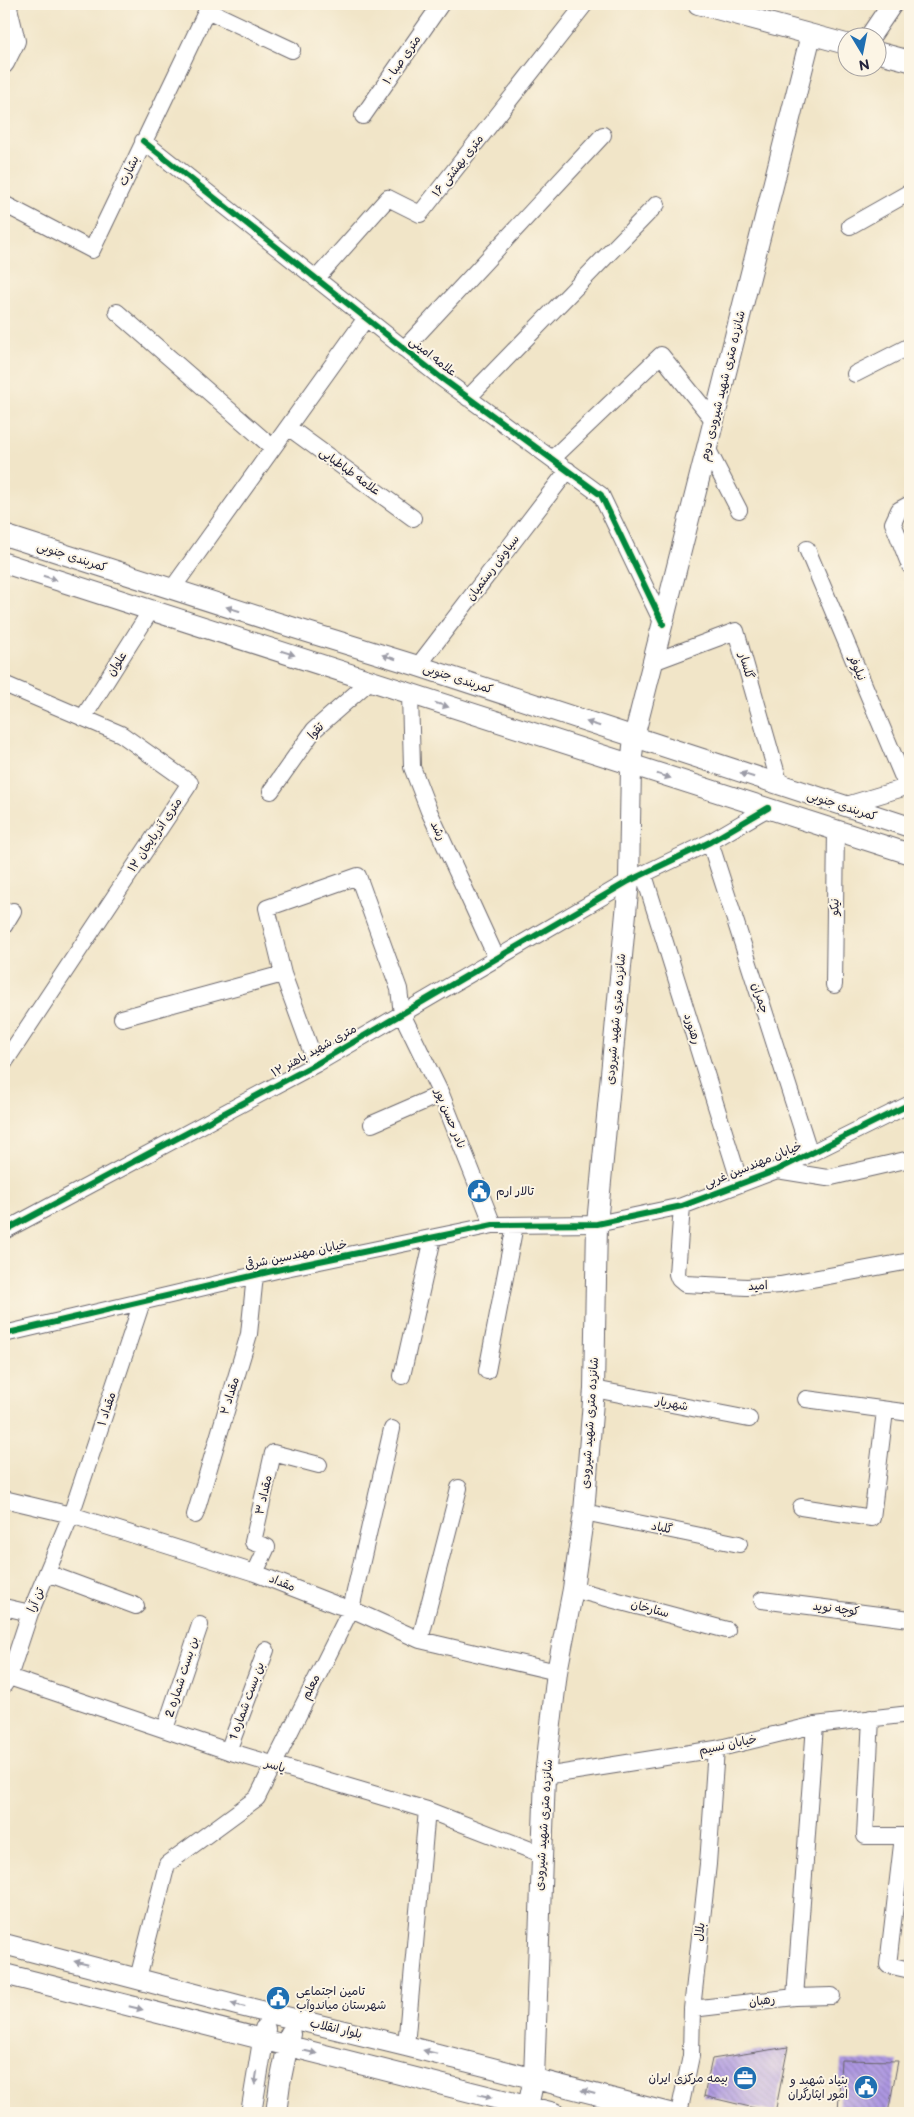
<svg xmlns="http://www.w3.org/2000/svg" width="914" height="2117" viewBox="0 0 914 2117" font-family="'Balsamiq Sans','Playpen Sans Arabic',sans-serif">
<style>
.building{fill:url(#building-back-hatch)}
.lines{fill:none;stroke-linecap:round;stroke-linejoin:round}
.minor-casing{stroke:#6a666c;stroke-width:18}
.major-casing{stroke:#6a666c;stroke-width:22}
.highway-casing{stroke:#6a666c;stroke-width:26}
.minor{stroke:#fff;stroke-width:16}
.major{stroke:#fff;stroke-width:20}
.highway{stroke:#fff;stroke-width:24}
.cycleway-casing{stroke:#fcf5e5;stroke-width:9}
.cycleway{stroke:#00873e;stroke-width:6}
.oneway{fill:#9c9ca7}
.labels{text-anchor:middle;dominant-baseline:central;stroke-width:4;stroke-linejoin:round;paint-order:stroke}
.street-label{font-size:12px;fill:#22223b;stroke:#fcf5e5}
.poi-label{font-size:12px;fill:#22223b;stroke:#fcf5e5;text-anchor:start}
</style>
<defs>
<pattern id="building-back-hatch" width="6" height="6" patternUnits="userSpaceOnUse" patternTransform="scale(1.25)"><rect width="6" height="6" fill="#ae98e2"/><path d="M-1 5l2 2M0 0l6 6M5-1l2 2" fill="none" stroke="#8d7cb8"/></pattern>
</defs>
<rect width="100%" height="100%" fill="#fcf5e5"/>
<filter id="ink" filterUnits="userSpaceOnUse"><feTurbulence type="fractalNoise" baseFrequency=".02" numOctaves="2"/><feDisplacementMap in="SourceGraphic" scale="10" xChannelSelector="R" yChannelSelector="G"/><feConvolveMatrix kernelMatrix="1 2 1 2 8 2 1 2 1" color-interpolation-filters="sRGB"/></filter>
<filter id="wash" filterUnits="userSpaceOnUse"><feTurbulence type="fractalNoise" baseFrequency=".0096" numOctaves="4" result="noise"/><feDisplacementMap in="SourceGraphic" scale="20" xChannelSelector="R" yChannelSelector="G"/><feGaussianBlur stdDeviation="1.12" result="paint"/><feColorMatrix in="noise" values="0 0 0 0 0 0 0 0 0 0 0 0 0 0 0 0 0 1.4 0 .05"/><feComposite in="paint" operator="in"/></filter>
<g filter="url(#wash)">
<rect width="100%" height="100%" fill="#f1e5c8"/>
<g id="blocks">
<path class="building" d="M 788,2047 L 775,2113 L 704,2096 L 712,2059 Z
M 841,2060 L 898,2061 L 888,2113 L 838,2113 Z"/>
</g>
</g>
<g filter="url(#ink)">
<use href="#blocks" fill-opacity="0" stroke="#6a666c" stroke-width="1"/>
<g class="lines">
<g class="minor-casing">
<path id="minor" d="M 207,10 L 292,50
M 363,116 L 441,4
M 143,141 L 440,377 L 601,495 L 663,624
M 4,204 L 92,250 L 210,4
M 850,226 L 910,192
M 316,279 L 388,198 L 420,214 L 585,4
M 117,312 L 273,448
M 404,349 L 603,135
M 855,374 L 910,346
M 468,398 L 657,204
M 288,427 L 413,518
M 708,450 L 739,510
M 552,459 L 661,355 L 715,422
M 910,504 L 899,510 L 893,523 L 910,566
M 807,549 L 907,787
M 172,589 L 366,318
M 653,662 L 736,631 L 780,785
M 418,666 L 568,470
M 4,684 L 121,734 L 190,783 L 4,1063
M 410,695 L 412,767 L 429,811 L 497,959
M 83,718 L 151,610
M 271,791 L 314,730 L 371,680
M 843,806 L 910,786
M 710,842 L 810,1154
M 644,875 L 740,1183
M 4,926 L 13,911
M 834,985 L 836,830
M 122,1018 L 283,974
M 316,1064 L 283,974 L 267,908 L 358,876 L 399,989 L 402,1014 L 441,1094 L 493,1225
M 372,1124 L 441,1094
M 777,1170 L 827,1178 L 910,1159
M 682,1206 L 677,1274 L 679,1279 L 685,1284 L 747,1287 L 780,1285 L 910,1261
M 4,1231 L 316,1064 L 629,881 L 710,842 L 768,808
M 4,1334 L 281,1269 L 493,1225 L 597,1224 L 682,1206 L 777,1170 L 910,1104
M 487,1371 L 515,1225
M 402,1376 L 433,1238
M 594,1389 L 749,1419
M 806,1399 L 910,1413
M 4,1499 L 71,1515 L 255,1573 L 337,1605 L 351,1609 L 420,1640 L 557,1672
M 801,1507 L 872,1518 L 885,1411
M 584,1512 L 739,1544
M 195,1515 L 249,1334 L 255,1275
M 47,1573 L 136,1606
M 255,1573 L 267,1547 L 253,1542 L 273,1453 L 319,1465
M 573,1589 L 727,1630
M 762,1600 L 910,1619
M 4,1607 L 30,1613
M 420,1640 L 459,1488
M 9,1677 L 228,1751 L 427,1810 L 541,1854
M 4,1685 L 9,1677 L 30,1613 L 71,1515 L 142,1302
M 871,1718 L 865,1836 L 910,1836
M 165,1729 L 200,1625
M 228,1751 L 266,1650
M 545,1776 L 716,1749 L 815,1725 L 910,1714
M 903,1836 L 888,1965 L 910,1970
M 138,1978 L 167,1864 L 257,1798 L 351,1609 L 392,1429
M 795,1997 L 815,1725
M 692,2009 L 795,1997 L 832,1996
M 406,2046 L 427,1810
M 679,2113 L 691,2056 L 692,2009 L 708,1864 L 716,1749"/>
</g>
<g class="major-casing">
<path id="major" d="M 698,4 L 846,44
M 869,38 L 892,4
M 876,52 L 910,61
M 4,63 L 15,41 L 6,4
M 4,535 L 275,622 L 418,666 L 910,827
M 4,563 L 910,854
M 4,1944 L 241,2006 L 406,2046 L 669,2113
M 4,1974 L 554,2113
M 528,2107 L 534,2078 L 545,1776 L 557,1672 L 573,1589 L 584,1512 L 594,1389 L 597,1224 L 629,881 L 631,766 L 634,737 L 811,35
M 251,2113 L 265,2029
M 276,2113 L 280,2083 L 290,2034"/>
</g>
<g class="highway-casing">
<path id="highway" d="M 4,8 L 6,4"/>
</g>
<use href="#minor" class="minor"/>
<use href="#major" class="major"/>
<use href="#highway" class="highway"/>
<g class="cycleway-casing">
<path id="cycleway" d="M 143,141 L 440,377 L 601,495 L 663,624
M 4,1231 L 316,1064 L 629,881 L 710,842 L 768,808
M 4,1334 L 281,1269 L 493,1225 L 597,1224 L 682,1206 L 777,1170 L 910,1104"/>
</g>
<use href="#cycleway" class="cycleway"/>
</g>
<defs><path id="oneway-solid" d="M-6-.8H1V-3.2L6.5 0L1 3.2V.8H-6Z" transform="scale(1.25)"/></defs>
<g class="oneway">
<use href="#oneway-solid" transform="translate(50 578) rotate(18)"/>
<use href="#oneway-solid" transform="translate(233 609) rotate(-162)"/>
<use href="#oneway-solid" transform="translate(288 653) rotate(18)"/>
<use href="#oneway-solid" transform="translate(389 657) rotate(-163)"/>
<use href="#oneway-solid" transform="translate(442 705) rotate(18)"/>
<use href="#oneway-solid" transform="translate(593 724) rotate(-162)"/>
<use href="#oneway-solid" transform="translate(747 775) rotate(-162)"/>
<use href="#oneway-solid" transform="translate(664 776) rotate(17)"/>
<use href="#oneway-solid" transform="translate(81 1963) rotate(-166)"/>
<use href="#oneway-solid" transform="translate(238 2005) rotate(-165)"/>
<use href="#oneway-solid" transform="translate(136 2008) rotate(14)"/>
<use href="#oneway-solid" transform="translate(310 2052) rotate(14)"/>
<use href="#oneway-solid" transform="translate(430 2052) rotate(-166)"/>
<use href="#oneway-solid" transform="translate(256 2078) rotate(99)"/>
<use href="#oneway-solid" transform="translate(588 2092) rotate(-165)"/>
<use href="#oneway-solid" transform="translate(485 2096) rotate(14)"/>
</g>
</g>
<defs>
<g id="civic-disc" transform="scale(1.25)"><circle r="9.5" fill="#1f6fb2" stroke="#fcf5e5"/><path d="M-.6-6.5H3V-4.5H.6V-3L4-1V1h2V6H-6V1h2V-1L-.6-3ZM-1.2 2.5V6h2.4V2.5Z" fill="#fff"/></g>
<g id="office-disc" transform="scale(1.25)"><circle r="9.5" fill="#1f6fb2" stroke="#fcf5e5"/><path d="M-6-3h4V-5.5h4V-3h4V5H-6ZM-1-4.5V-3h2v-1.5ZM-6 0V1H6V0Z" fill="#fff"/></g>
</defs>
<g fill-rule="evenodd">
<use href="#civic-disc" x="479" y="1191"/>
<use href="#civic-disc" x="278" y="1998"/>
<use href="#office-disc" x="745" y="2078"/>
<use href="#civic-disc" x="866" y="2087"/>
</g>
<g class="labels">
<g class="street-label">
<text transform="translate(402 60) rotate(-55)">۱۰ متری صبا</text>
<text transform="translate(458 166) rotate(-52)">۱۶ متری بهشتی</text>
<text transform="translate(129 171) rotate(-65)">بشارت</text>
<text transform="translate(433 357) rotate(38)">علامه امینی</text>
<text transform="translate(723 386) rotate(-76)">شانزده متری شهید شیرودی دوم</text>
<text transform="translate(350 472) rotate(36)">علامه طباطبایی</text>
<text transform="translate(72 557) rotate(18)">کمربندی جنوبی</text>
<text transform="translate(493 568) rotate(-53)">سیاوش رستمیان</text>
<text transform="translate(117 664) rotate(-58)">علوان</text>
<text transform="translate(746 666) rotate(74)">گلسار</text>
<text transform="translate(857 668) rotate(67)">نیلوفر</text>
<text transform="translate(458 679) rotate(18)">کمربندی جنوبی</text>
<text transform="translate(316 731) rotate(-47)">تقوا</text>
<text transform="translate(842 806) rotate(18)">کمربندی جنوبی</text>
<text transform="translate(438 831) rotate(65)">رشد</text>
<text transform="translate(155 835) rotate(-56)">۱۲ متری آذربایجان</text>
<text transform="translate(835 907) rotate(-89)">نیکو</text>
<text transform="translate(760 998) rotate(72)">چمران</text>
<text transform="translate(616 1019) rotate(-85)">شانزده متری شهید شیرودی</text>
<text transform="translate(692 1029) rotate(73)">رهنورد</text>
<text transform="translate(314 1051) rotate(-29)">۱۲ متری شهید باهنر</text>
<text transform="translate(450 1119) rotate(68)">نادر حسن پور</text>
<text transform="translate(753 1165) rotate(-22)">خیابان مهندسین غربی</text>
<text transform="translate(296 1255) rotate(-12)">خیابان مهندسین شرقی</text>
<text transform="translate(758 1286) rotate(-3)">امید</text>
<text transform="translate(230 1396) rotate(-73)">مقداد ۲</text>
<text transform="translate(672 1404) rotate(11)">شهریار</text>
<text transform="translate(107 1409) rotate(-72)">مقداد ۱</text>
<text transform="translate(590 1423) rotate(-86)">شانزده متری شهید شیرودی</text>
<text transform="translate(264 1495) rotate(-77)">مقداد ۳</text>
<text transform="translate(662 1528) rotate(12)">گلباد</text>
<text transform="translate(282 1583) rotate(22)">مقداد</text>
<text transform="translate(36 1600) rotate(-67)">تن آرا</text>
<text transform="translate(650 1609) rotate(15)">ستارخان</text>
<text transform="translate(836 1609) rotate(7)">کوچه نوید</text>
<text transform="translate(182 1677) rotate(-72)">بن بست شماره 2</text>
<text transform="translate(311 1687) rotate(-63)">معلم</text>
<text transform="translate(247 1701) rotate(-70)">بن بست شماره 1</text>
<text transform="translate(728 1745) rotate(-12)">خیابان نسیم</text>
<text transform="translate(275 1766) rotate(17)">یاسر</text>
<text transform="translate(544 1825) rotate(-86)">شانزده متری شهید شیرودی</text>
<text transform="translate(700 1932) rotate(-83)">بلال</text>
<text transform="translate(762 2001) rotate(-7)">رهبان</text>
<text transform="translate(336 2029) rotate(13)">بلوار انقلاب</text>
</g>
<g class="poi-label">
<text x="496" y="1191">تالار ارم</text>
<text x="296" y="1991">تامین اجتماعی<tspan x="296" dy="14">شهرستان میاندوآب</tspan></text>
<text x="728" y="2078" text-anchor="end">بیمه مرکزی ایران</text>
<text x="848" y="2080" text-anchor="end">بنیاد شهید و<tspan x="848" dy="14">امور ایثارگران</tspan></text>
</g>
</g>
<rect width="914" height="2117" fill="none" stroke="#fcf5e5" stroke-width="20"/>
<g transform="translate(862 52) rotate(170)"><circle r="24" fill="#fcf5e5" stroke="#a5a1a1"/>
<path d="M0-4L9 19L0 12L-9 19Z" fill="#1f6fb2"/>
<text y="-8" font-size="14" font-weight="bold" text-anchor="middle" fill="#22223b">N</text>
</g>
</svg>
